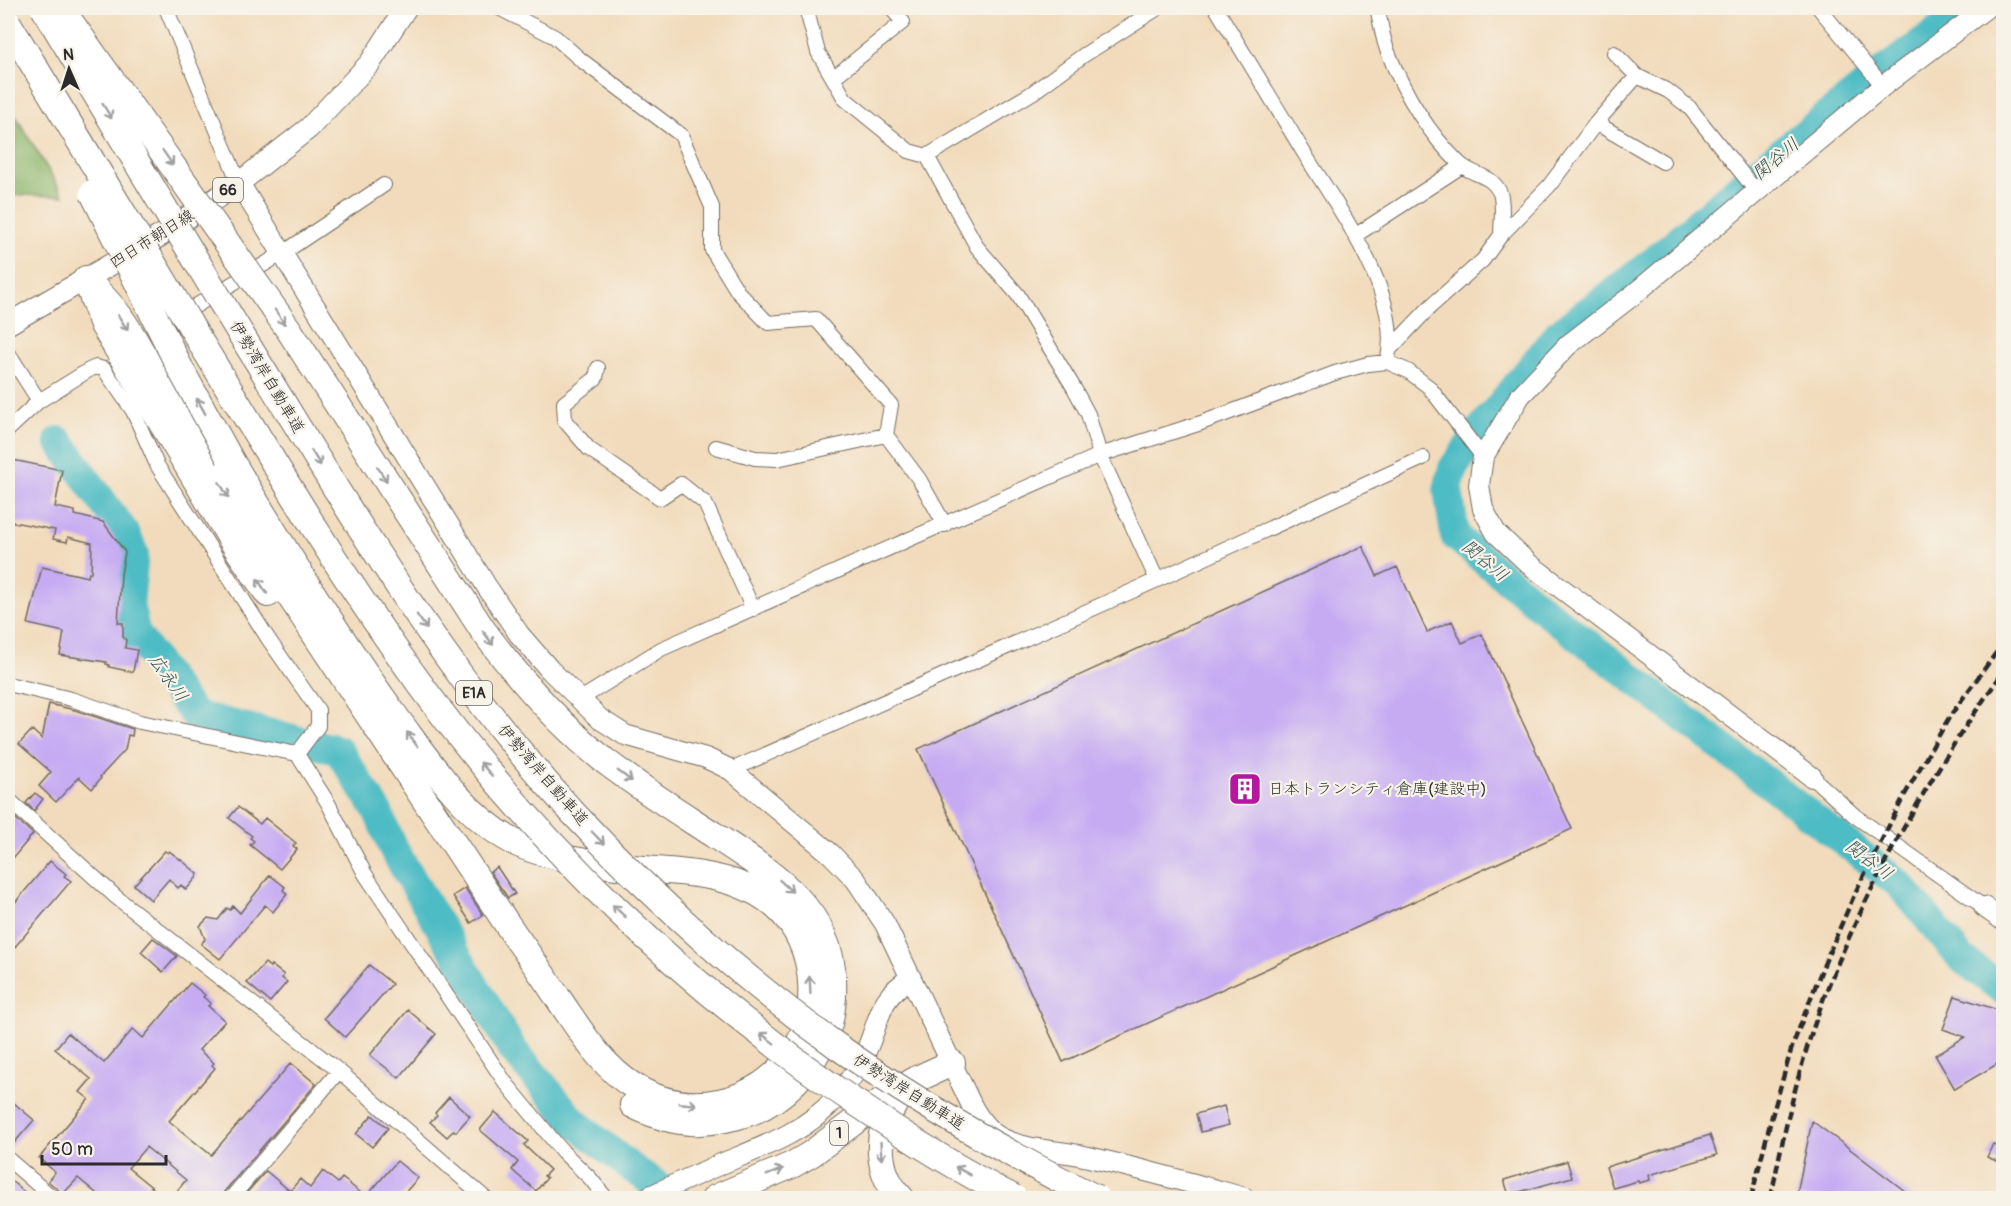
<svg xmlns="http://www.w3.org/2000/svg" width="2011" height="1206" viewBox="0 0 2011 1206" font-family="Pangolin,'Klee One',sans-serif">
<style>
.forest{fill:#8ab268;stroke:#5a6e4a;stroke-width:1.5}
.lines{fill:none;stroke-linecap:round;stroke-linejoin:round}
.river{stroke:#4ebcc4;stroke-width:30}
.building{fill:#c6abf3}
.street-casing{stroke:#71695e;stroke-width:16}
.secondary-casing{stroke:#71695e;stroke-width:22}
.primary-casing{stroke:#71695e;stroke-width:23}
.highway-casing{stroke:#71695e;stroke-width:28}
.street{stroke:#fff;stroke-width:14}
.secondary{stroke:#fff;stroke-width:20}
.primary{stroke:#fff;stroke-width:21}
.highway{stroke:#fff;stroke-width:26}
.rail{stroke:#2b2b2b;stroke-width:4.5;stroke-dasharray:9 4.5;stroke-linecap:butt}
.highway-bridge-casing{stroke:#71695e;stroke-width:28;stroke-linecap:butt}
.highway-bridge{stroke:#fff;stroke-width:26}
.oneway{stroke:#a0a0a0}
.labels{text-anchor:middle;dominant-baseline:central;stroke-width:4.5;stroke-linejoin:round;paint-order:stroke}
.shield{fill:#f7f3e8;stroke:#686764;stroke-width:1.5}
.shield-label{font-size:15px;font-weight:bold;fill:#2b2b2b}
.street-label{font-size:16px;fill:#2b2b2b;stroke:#f7f3e8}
.poi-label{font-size:16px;fill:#2b2b2b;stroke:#f7f3e8;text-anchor:start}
.water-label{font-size:18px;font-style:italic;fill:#365659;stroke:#f7f3e8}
</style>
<rect width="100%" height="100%" fill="#f7f3e8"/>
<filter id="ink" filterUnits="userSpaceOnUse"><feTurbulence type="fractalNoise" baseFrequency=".0167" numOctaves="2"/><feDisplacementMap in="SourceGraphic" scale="12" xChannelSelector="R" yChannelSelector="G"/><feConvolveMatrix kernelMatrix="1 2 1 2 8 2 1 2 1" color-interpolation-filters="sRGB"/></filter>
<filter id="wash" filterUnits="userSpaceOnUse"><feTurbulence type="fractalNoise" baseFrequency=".008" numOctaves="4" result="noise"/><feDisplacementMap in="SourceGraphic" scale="24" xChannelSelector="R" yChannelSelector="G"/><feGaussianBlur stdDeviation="1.35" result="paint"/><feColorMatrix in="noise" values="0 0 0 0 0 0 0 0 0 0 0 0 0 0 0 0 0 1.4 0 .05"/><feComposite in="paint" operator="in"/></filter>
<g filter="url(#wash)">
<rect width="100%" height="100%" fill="#f2dbbc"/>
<path class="forest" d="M 8,103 L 64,196 L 14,195 L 8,190 Z"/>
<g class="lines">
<path class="river" d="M 1881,73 L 1969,9
M 1866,85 L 1755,173 L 1654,261 L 1558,334 L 1481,429 L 1453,468 L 1448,490 L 1455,536 L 1549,614 L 1899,884 L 1960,957 L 2004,991
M 59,441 L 125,533 L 134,554 L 129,605 L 136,634 L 194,715 L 338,750 L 377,810 L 394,850 L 513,1050 L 574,1122 L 629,1166 L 676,1198"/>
</g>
<g id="blocks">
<path class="building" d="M 8,459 L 62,470 L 55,507 L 75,511 L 75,515 L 103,522 L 125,552 L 121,575 L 118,623 L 123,623 L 123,637 L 126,640 L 125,648 L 137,650 L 133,672 L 109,667 L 109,665 L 106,664 L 106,662 L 60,655 L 64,632 L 28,624 L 42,567 L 88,577 L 89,573 L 91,573 L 92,543 L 68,537 L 67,542 L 53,539 L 55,530 L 8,521 L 14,488 L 8,486 Z
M 1363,546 L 1377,576 L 1397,567 L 1427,632 L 1452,621 L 1462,643 L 1482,634 L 1572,829 L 1063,1062 L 918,749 Z
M 49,704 L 75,710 L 133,729 L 132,736 L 128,735 L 125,750 L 100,777 L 101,778 L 92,789 L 79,777 L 56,802 L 39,786 L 51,772 L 19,744 L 32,730 L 42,739 Z
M 35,793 L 43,799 L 34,811 L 26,803 Z
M 238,807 L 260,824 L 265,818 L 296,843 L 293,846 L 297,849 L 280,869 L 250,845 L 254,841 L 250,838 L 252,836 L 229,818 Z
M 8,814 L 13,818 L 14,817 L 33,834 L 8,864 Z
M 165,851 L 168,853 L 169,851 L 185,863 L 198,874 L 197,877 L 186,890 L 181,885 L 178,888 L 169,879 L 151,900 L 134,885 Z
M 50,861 L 66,874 L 64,876 L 71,881 L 8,955 L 8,911 Z
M 497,867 L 515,894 L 508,898 L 490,872 Z
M 270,875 L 285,887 L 283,890 L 287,894 L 273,912 L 265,905 L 220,959 L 201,944 L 205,939 L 200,926 L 208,918 L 218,920 L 227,908 L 230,910 L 233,906 L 240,913 Z
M 465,888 L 483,915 L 471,923 L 453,896 Z
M 153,938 L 177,956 L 163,972 L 141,952 Z
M 265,963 L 270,967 L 271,965 L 284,975 L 282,978 L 287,982 L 270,1002 L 247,983 Z
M 369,965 L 392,984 L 345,1037 L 324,1018 Z
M 190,983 L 205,995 L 203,997 L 211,1003 L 208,1006 L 225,1021 L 199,1050 L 214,1063 L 212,1065 L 215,1068 L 169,1121 L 211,1155 L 291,1063 L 316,1084 L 224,1192 L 222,1198 L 171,1198 L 186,1180 L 146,1147 L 128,1168 L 165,1198 L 102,1198 L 78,1178 L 63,1194 L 48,1181 L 55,1172 L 39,1158 L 89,1099 L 80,1092 L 91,1079 L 55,1049 L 68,1033 L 104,1063 L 133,1029 L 143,1038 Z
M 1955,996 L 2004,1012 L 2004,1060 L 1955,1089 L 1935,1055 L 1965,1037 L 1943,1029 Z
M 408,1010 L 436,1034 L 399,1078 L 370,1055 Z
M 449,1097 L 470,1116 L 456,1132 L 454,1130 L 447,1137 L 430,1122 L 437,1115 L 435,1113 Z
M 8,1098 L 34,1120 L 8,1150 Z
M 1224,1106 L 1229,1125 L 1201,1132 L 1196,1114 Z
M 495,1112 L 528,1141 L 524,1145 L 550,1170 L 544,1176 L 547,1178 L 536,1191 L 512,1170 L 518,1162 L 480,1130 Z
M 372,1115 L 388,1128 L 372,1147 L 356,1134 Z
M 1812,1121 L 1846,1146 L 1914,1198 L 1796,1198 Z
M 1710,1135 L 1717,1155 L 1649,1175 L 1650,1180 L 1639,1183 L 1638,1181 L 1613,1188 L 1606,1167 Z
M 1993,1144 L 2004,1148 L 1999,1162 L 1987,1157 Z
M 397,1161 L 418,1178 L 400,1198 L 242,1198 L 266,1171 L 290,1191 L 300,1179 L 310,1188 L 323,1171 L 338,1183 L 342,1178 L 366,1197 Z
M 1567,1161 L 1572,1177 L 1509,1195 L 1504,1180 Z
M 8,1178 L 31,1198 L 8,1198 Z"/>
</g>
</g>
<g filter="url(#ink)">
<use href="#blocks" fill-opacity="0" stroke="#71695e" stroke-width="1.5"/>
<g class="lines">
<g class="street-casing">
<path id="street" d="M 166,8 L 239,183
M 499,8 L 555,37 L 581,60 L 681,135 L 712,207 L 712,250 L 738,292 L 768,323 L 816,319 L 891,405 L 886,435 L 919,479 L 945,525
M 806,8 L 818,52 L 845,99 L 909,151 L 927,156 L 1032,93 L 1084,55 L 1158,8
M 1216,8 C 1244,54 1273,101 1301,148 C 1334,203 1405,295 1387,362
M 1377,8 C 1381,22 1382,38 1388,52 C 1404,93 1428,133 1460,164 C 1473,176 1492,174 1500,193 C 1504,206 1501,222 1501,235
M 1819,8 L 1883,86
M 1614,53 L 1637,76 L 1668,91 L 1689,107 L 1756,191
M 833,78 L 903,22 L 891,8
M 1596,123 L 1663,162
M 927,156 L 977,247 L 1018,295 L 1074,388 L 1088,414 L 1100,455 L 1157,580
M 1356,235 L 1462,166
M 156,330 L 283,253 L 384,185
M 1391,348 L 1431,306 L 1483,260 L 1501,235 L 1549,186 L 1596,123 L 1637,76
M 11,357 L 39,401
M 598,368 L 596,378 L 564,403 L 565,421 L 589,449 L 660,498 L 681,484 L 705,503 L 753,609
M 8,430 L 39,401 L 89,370 L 96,367 L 104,369 L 133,411 L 157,465 L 269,640 L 318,710 L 318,726 L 297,754
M 716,447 L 755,458 L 777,459 L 886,435
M 8,684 L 71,699 L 140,722 L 297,754 L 328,803 L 365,874 L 505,1082 L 563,1152 L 590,1178 L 606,1198
M 579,700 L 661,649 L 1100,455 L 1201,423 L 1335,373 L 1368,364 L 1387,362 L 1408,371 L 1429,387 L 1483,457
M 731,770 L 1157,580 L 1423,458
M 1812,777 L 1855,816 L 1984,907
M 8,799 L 116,897 L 339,1071 L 485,1198
M 8,1159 L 53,1198
M 231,1198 L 339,1071"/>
</g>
<g class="secondary-casing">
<path id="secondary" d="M 239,183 L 487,587 L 519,634 L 550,670 L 600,719 L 625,735 L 706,758 L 731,770 L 831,854 L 856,880 L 885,924 L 972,1106 C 979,1119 989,1133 1003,1139 C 1029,1151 1057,1150 1084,1156 C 1138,1168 1191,1183 1245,1198
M 1812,777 L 1529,564 L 1496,533 L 1483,509 L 1479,485 L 1483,457 L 1520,396 L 1568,345 L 1633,295 L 1883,86 L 1986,8
M 1984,907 L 2004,921
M 646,1198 C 671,1186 696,1175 721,1164 C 762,1147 804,1133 835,1099 C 848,1084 859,1068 867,1049 C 881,1017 878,998 911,978"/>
</g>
<g class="primary-casing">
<path id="primary" d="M 8,324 L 160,236 L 239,183 L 309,128 L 370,63 L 406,8"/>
</g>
<g class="highway-casing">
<path id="highway" d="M 86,279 C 97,291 111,304 120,317 C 134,337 145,359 158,380 C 190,434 221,488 254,541 C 284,588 315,634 346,681 C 399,762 453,843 507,924 C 525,950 543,975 560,1001 C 582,1033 602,1067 635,1087 C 688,1119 756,1105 792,1055 C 820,1015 817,956 787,918 C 752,875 694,873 644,869 C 605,865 546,859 512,841 C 464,815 430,763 398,720 C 337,635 282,547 229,457
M 90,290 L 103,325 L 236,547 L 268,594
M 339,407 L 482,629 C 518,678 557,723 605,761 C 640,788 677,811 714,835 C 768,871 829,906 833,978 C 834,998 832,1018 825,1036 C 812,1069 784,1099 751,1112 C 707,1127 674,1126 633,1105
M 894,1105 C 875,1134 876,1173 901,1198
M 715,1198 L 792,1165 L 811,1154 L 891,1094 L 919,1078 L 952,1063"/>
</g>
<use href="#street" class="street"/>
<use href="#secondary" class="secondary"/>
<use href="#primary" class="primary"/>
<use href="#highway" class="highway"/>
<path class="rail" d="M 1751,1198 L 1772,1116 L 1792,1047 L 1822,969 L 1856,891 L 1904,796 L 1950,716 L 2004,642
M 1771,1198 C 1784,1129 1801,1058 1826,992 C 1872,876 1931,772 2004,671"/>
<g class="highway-bridge-casing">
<path id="highway-bridge" d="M 44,8 C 125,142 205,277 288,411 C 374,552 462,693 575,815 C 652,897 745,981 837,1046 C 919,1104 1006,1153 1096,1198
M 64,13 L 289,330 L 339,407
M 8,23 C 74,131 139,239 204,348 C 272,460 340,574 417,680 C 536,844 685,987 852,1100 C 905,1136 958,1170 1014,1198
M 93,193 L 181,370 L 229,457"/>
</g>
<use href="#highway-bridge" class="highway-bridge"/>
</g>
<defs><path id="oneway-shaft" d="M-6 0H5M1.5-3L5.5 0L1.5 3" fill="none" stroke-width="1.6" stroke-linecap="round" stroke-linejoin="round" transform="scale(1.5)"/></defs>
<g class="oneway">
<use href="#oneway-shaft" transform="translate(107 111) rotate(59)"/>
<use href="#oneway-shaft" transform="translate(168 158) rotate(55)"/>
<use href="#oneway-shaft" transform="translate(280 317) rotate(55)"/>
<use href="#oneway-shaft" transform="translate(123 323) rotate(58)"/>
<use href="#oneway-shaft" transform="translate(201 406) rotate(-119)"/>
<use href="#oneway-shaft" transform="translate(316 458) rotate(58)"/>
<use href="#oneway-shaft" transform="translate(382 474) rotate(57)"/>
<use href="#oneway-shaft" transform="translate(224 490) rotate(59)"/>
<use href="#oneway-shaft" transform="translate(262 586) rotate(-124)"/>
<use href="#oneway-shaft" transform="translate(422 622) rotate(55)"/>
<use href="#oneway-shaft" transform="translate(488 638) rotate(54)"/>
<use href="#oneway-shaft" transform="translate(412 739) rotate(-126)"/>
<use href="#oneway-shaft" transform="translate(486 769) rotate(-131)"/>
<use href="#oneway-shaft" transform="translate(625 776) rotate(36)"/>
<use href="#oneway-shaft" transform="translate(598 838) rotate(46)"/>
<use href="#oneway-shaft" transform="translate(786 886) rotate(42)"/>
<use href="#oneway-shaft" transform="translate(619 911) rotate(-137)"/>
<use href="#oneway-shaft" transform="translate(810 985) rotate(-93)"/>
<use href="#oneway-shaft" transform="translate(767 1038) rotate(-143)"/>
<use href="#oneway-shaft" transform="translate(688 1104) rotate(5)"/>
<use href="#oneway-shaft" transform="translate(881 1151) rotate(87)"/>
<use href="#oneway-shaft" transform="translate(963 1171) rotate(-151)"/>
<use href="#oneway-shaft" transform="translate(775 1172) rotate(-22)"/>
</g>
</g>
<defs>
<g id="building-square" transform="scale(1.725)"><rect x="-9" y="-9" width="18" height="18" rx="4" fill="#b5179e" stroke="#f7f3e8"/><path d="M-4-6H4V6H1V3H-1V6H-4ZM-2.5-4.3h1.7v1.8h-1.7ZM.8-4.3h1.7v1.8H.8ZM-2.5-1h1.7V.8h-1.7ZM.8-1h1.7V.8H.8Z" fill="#fff"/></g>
</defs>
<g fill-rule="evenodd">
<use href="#building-square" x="1245" y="789"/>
</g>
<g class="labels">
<g class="shield">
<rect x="213" y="178" width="30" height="24" rx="4.5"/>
<rect x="456" y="681" width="36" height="24" rx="4.5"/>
<rect x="830" y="1121" width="18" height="24" rx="4.5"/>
</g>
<g class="shield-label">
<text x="228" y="190">66</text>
<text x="474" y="693">E1A</text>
<text x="839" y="1133">1</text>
</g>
<g class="street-label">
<text transform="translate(152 239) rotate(-32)">四日市朝日線</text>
<text transform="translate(267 377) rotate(59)">伊勢湾岸自動車道</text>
<text transform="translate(543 775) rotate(49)">伊勢湾岸自動車道</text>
<text transform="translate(909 1092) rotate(32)">伊勢湾岸自動車道</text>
</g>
<g class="poi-label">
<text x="1268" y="789">日本トランシティ倉庫(建設中)</text>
</g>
<g class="water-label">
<text transform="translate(1776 159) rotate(-40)">関谷川</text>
<text transform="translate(1485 561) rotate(40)">関谷川</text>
<text transform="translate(168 678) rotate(55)">広永川</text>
<text transform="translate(1869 860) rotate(38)">関谷川</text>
</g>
</g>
<rect width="2011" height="1206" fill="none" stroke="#f7f3e8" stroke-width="30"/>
<g transform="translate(69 69) rotate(357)" stroke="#f7f3e8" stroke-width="4.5" paint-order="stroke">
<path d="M0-4.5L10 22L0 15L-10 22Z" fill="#2b2b2b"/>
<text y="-9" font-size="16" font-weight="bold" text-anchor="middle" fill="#2b2b2b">N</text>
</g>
<path d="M42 1155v9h124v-9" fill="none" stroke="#2b2b2b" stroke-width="3"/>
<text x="51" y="1155" font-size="18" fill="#2b2b2b" stroke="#f7f3e8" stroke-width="4.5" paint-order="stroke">50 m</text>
</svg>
